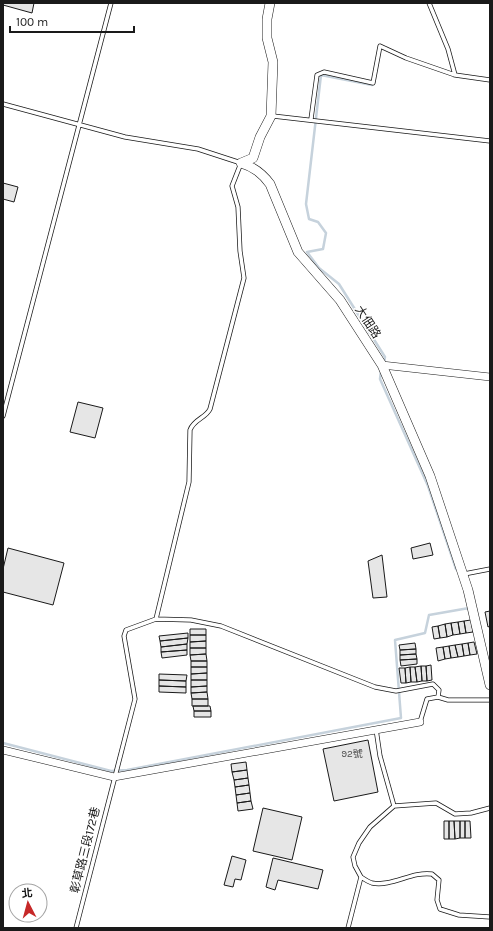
<svg xmlns="http://www.w3.org/2000/svg" width="493" height="931" viewBox="0 0 493 931" font-family="Karla,'Noto Sans TC',sans-serif">
<style>
.lines{fill:none;stroke-linecap:round;stroke-linejoin:round}
.stream{stroke:#c6d2dc;stroke-width:2.5}
.building{fill:#e6e6e6;stroke:#1a1a1a}
.service-casing{stroke:#1a1a1a;stroke-width:5}
.minor-casing{stroke:#1a1a1a;stroke-width:8}
.tertiary-casing{stroke:#1a1a1a;stroke-width:10}
.service{stroke:#fff;stroke-width:3.5}
.minor{stroke:#fff;stroke-width:7}
.tertiary{stroke:#fff;stroke-width:9}
.labels{text-anchor:middle;dominant-baseline:central;stroke-width:3;stroke-linejoin:round;paint-order:stroke}
.number-label{font-size:10px;fill:#4d4d4d}
.street-label{font-size:12px;fill:#1a1a1a;stroke:#fff}
</style>
<rect width="100%" height="100%" fill="#fff"/>
<g class="lines">
<path class="stream" d="M 372,85 L 321,75 L 306,204 L 309,219 L 318,222 L 326,233 L 323,249 L 307,252 L 319,268 L 339,284 L 385,357 L 384,363
M 381,371 L 380,379 L 428,486 L 456,569
M 3,743 L 111,771 L 127,770 L 401,718 L 395,640 L 425,633 L 429,615 L 469,608"/>
</g>
<path class="building" d="M 3,3 L 34,3 L 32,13 L 3,5 Z
M 3,183 L 18,187 L 14,202 L 3,199 Z
M 78,402 L 103,408 L 95,438 L 70,432 Z
M 430,543 L 433,555 L 413,559 L 411,548 Z
M 8,548 L 64,563 L 53,605 L 3,592 L 3,569 Z
M 382,555 L 387,597 L 373,598 L 368,561 Z
M 490,611 L 490,626 L 488,627 L 485,612 Z
M 471,620 L 473,632 L 466,633 L 464,621 Z
M 464,621 L 466,633 L 460,634 L 458,622 Z
M 458,622 L 460,634 L 453,635 L 451,623 Z
M 451,623 L 453,635 L 447,637 L 445,624 Z
M 445,624 L 447,637 L 440,638 L 438,626 Z
M 438,626 L 440,638 L 434,639 L 432,627 Z
M 190,629 L 206,629 L 206,635 L 190,635 Z
M 188,633 L 188,638 L 160,641 L 159,636 Z
M 190,635 L 206,635 L 206,641 L 190,642 Z
M 188,638 L 187,644 L 161,647 L 160,641 Z
M 206,641 L 206,648 L 190,648 L 190,642 Z
M 474,642 L 477,654 L 470,655 L 468,643 Z
M 415,643 L 416,649 L 400,650 L 399,645 Z
M 468,643 L 470,655 L 464,656 L 462,644 Z
M 187,644 L 187,650 L 161,652 L 161,647 Z
M 462,644 L 464,656 L 458,657 L 455,645 Z
M 455,645 L 458,657 L 451,658 L 449,646 Z
M 449,646 L 451,658 L 445,659 L 443,647 Z
M 443,647 L 445,659 L 438,661 L 436,648 Z
M 190,648 L 206,648 L 206,654 L 190,655 Z
M 416,649 L 416,654 L 400,655 L 400,650 Z
M 187,650 L 187,655 L 162,658 L 161,652 Z
M 206,654 L 207,661 L 191,661 L 190,655 Z
M 416,654 L 417,659 L 400,660 L 400,655 Z
M 417,659 L 417,664 L 401,666 L 400,660 Z
M 191,661 L 207,661 L 207,667 L 191,667 Z
M 431,665 L 432,680 L 427,681 L 426,666 Z
M 421,666 L 426,666 L 427,681 L 422,681 Z
M 421,666 L 422,681 L 417,682 L 415,667 Z
M 191,667 L 207,667 L 207,673 L 191,674 Z
M 410,667 L 415,667 L 417,682 L 411,682 Z
M 410,667 L 411,682 L 406,683 L 405,668 Z
M 399,668 L 405,668 L 406,683 L 401,683 Z
M 207,673 L 207,680 L 191,680 L 191,674 Z
M 159,674 L 187,675 L 186,681 L 159,680 Z
M 159,680 L 186,681 L 186,687 L 159,686 Z
M 191,680 L 207,680 L 207,686 L 191,687 Z
M 159,686 L 186,687 L 186,693 L 159,692 Z
M 207,686 L 207,692 L 191,693 L 191,687 Z
M 207,692 L 208,699 L 192,699 L 191,693 Z
M 192,699 L 208,699 L 208,706 L 192,706 Z
M 193,706 L 210,706 L 211,711 L 194,711 Z
M 194,711 L 211,711 L 211,717 L 194,717 Z
M 368,740 L 378,792 L 334,801 L 323,749 Z
M 246,762 L 247,770 L 232,772 L 231,764 Z
M 247,770 L 248,778 L 234,780 L 232,772 Z
M 248,778 L 249,785 L 235,787 L 234,780 Z
M 249,785 L 250,793 L 236,795 L 235,787 Z
M 250,793 L 251,801 L 237,803 L 236,795 Z
M 251,801 L 253,809 L 238,811 L 237,803 Z
M 263,808 L 302,817 L 292,860 L 253,851 Z
M 444,821 L 449,821 L 449,839 L 444,839 Z
M 449,821 L 454,821 L 455,839 L 449,839 Z
M 454,821 L 460,821 L 460,838 L 455,839 Z
M 460,821 L 465,821 L 465,838 L 460,838 Z
M 465,821 L 470,821 L 471,838 L 465,838 Z
M 232,856 L 246,860 L 241,880 L 235,879 L 233,887 L 224,885 Z
M 273,858 L 323,870 L 318,889 L 278,880 L 275,890 L 266,887 Z"/>
<g class="lines">
<g class="service-casing">
<path id="service" d="M 429,3 L 448,49 L 455,75
M 3,104 L 125,137 L 198,149 L 241,163 L 232,186 L 238,207 L 240,251 L 244,278 L 210,409 C 206,418 194,419 190,430 L 189,482 L 156,619 L 126,630 L 124,636 L 135,699 L 76,928
M 273,116 L 490,141
M 311,119 L 317,75 L 324,72 L 373,83 L 380,46 L 406,58 L 455,75 L 490,80
M 3,416 C 38,278 76,141 111,3
M 464,574 L 490,569
M 156,619 L 191,620 L 221,626 L 375,687 L 396,691 L 433,684 L 439,690 L 438,697
M 420,722 L 427,699 L 438,697 L 448,700 L 490,700
M 376,729 L 380,756 L 394,806
M 361,877 C 364,879 369,882 372,883 C 392,887 412,871 432,874 L 439,880 L 437,900 L 440,909 L 459,915 L 490,917
M 348,928 L 361,877 L 355,866 L 353,857 L 359,843 L 370,827 L 394,806 L 436,803 L 455,814 L 471,813 L 490,808"/>
</g>
<g class="minor-casing">
<path id="minor" d="M 382,365 L 490,377
M 3,750 L 114,777 L 420,722"/>
</g>
<g class="tertiary-casing">
<path id="tertiary" d="M 241,163 C 254,167 262,173 270,184 L 298,252 L 340,300 L 382,365 L 430,476 L 468,590 L 490,685
M 241,163 L 253,158 L 260,137 L 271,116 L 273,62 L 267,38 L 267,19 L 270,3"/>
</g>
<use href="#service" class="service"/>
<use href="#minor" class="minor"/>
<use href="#tertiary" class="tertiary"/>
</g>
<g class="labels">
<g class="number-label">
<text x="352" y="754">92號</text>
</g>
<g class="street-label">
<text transform="translate(368 322) rotate(57)">大佃路</text>
<text transform="translate(85 850) rotate(-76)">彰草路三段172巷</text>
</g>
</g>
<rect width="493" height="931" fill="none" stroke="#1a1a1a" stroke-width="8"/>
<g transform="translate(28 903) rotate(354)"><circle r="19" fill="#ffffff" stroke="#a3a3a3"/>
<path d="M0-3L7 15L0 10L-7 15Z" fill="#c62828"/>
<text y="-6" font-size="11" font-weight="bold" text-anchor="middle" fill="#1a1a1a">北</text>
</g>
<path d="M10 26v6h124v-6" fill="none" stroke="#1a1a1a" stroke-width="2"/>
<text x="16" y="26" font-size="12" fill="#1a1a1a" stroke="#ffffff" stroke-width="3" paint-order="stroke">100 m</text>
</svg>
